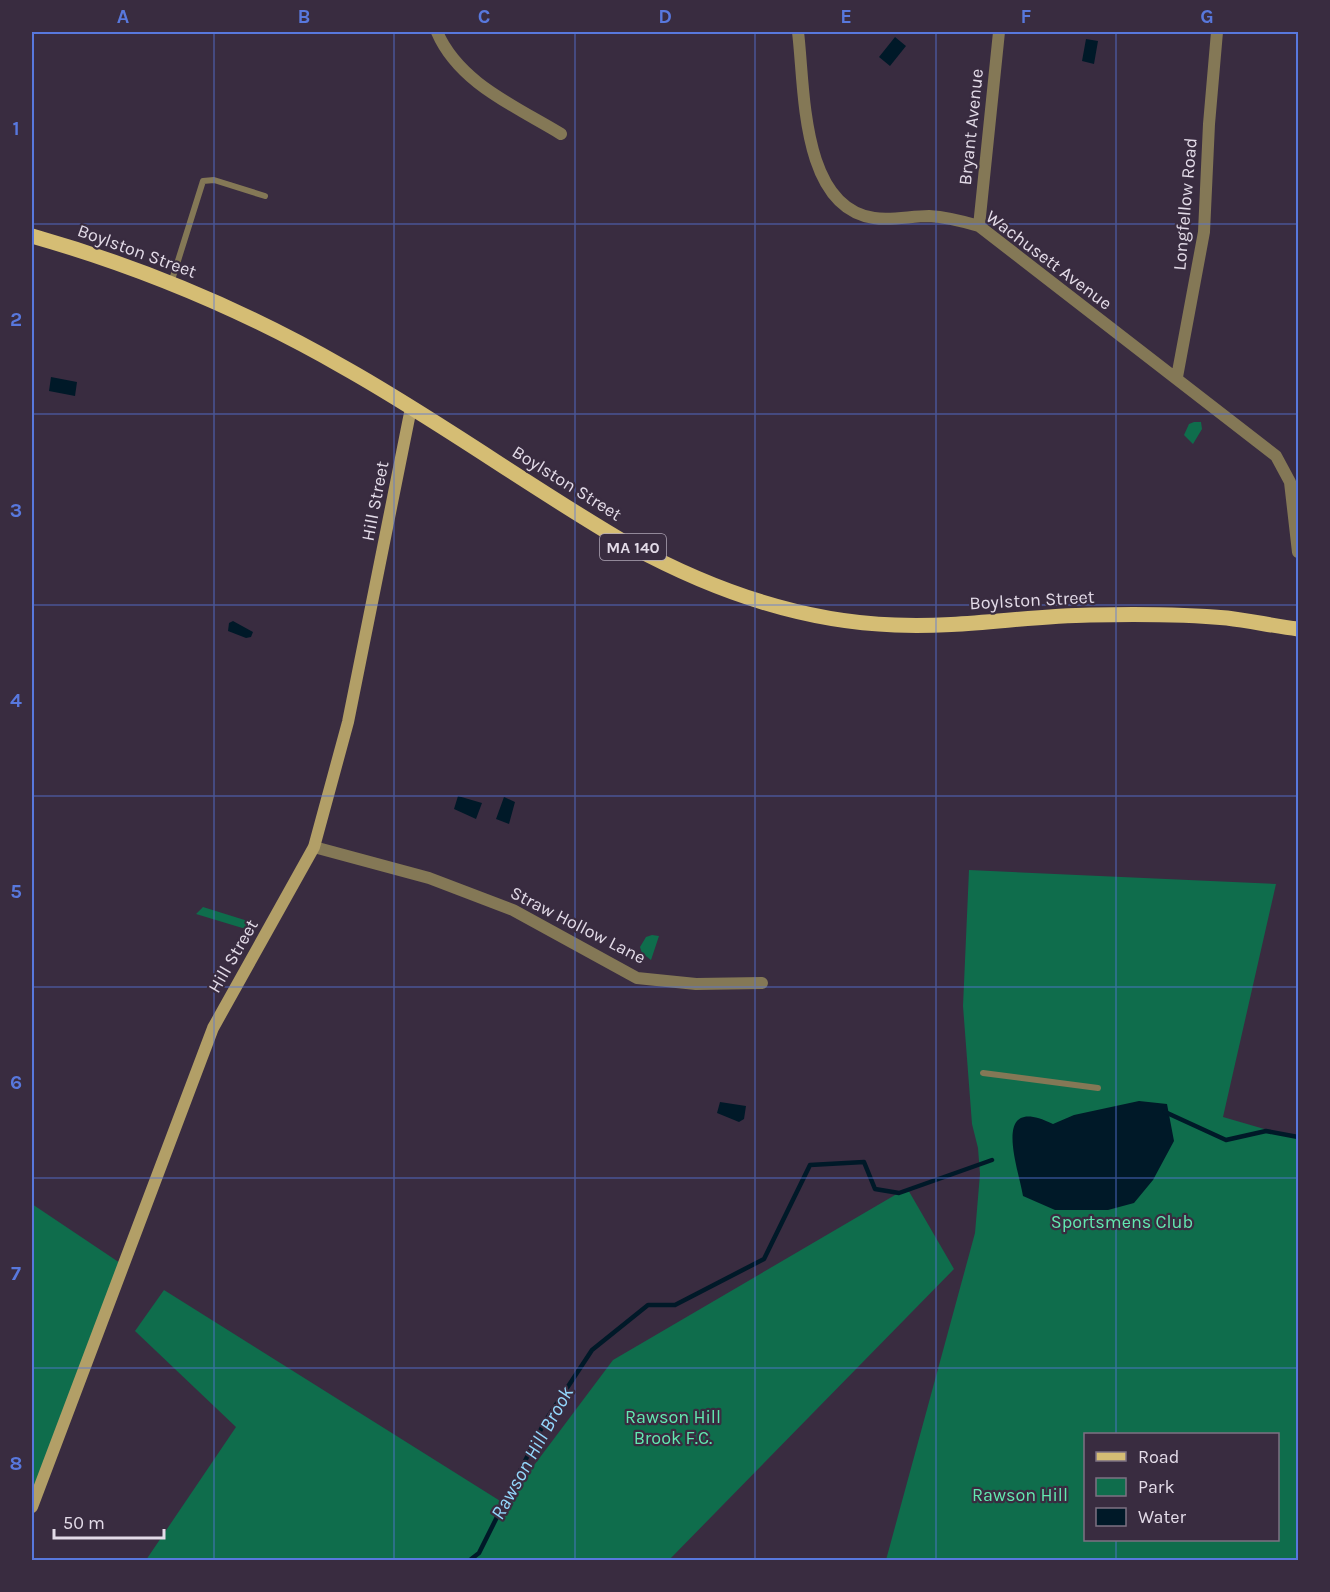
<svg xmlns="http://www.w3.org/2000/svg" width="1330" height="1592" viewBox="0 0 1330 1592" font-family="Karla,sans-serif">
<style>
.green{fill:#0f6d4c;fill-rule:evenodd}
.water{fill:#001928}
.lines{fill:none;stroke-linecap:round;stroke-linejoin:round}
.stream{stroke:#001928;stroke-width:4.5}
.lane{stroke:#847856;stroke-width:6}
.street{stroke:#847856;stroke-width:12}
.secondary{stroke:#b29f67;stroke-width:12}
.primary{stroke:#d5bd74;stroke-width:15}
.grid{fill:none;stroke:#5878dd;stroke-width:1.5;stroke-opacity:0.55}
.labels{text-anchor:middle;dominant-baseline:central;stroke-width:4.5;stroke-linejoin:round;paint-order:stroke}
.shield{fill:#392c40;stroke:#b0a6b6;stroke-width:1.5}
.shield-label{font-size:16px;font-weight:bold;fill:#e3dbe8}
.street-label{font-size:18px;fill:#e3dbe8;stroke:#392c40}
.park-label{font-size:18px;fill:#62e9b0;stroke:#392c40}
.water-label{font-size:20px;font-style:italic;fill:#93d7fc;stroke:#392c40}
.neatline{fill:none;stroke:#5878dd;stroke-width:2}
.grid-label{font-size:20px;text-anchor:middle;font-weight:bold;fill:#5878dd}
</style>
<rect width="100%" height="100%" fill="#392c40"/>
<path class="green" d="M 1194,422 L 1201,422 L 1202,429 L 1193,444 L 1184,435 L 1189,424 Z
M 969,870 L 1276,884 L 1223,1117 L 1298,1139 L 1298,1560 L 886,1560 L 975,1233 L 980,1174 L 978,1148 L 972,1124 L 963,1006 ZM 1086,1434 L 1278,1434 L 1278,1540 L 1086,1540 Z
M 203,907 L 251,922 L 249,930 L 196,914 Z
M 652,935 L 659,936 L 651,960 L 642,953 L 640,947 L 646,937 Z
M 907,1188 L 954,1269 L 669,1560 L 146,1560 L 236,1427 L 135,1331 L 164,1290 L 505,1504 L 613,1360 Z
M 32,1204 L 123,1265 L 32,1507 Z"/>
<path class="water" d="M 895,37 L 906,46 L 890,66 L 879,57 Z
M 1086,39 L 1098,41 L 1094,64 L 1082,61 Z
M 51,377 L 77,382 L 75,396 L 49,391 Z
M 233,621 L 253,632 L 251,637 L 246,638 L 228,631 L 229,623 Z
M 458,796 L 482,803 L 476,819 L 454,809 Z
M 504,797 L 515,802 L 509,824 L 496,819 Z
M 1139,1101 L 1167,1104 L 1174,1141 L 1153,1180 L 1134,1203 L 1108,1210 L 1055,1210 L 1023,1196 C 1018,1166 990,1093 1053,1124 L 1074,1115 Z
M 720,1102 L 746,1106 L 744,1119 L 739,1122 L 717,1113 Z"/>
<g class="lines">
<path class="stream" d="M 1165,1112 L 1226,1140 L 1266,1131 L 1298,1137
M 470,1560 L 479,1553 L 544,1423 L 592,1350 L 648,1305 L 675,1305 L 764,1259 L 810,1165 L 864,1162 L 875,1189 L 899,1193 L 992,1160"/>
<path class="lane" d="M 171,283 L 203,181 L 214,180 L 265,196
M 983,1073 L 1098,1088"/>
<path class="street" d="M 437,32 C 459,83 515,106 561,134
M 798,32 C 805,88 800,207 874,218 C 891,221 911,216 929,216 C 946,217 962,221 979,226 L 1276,456 L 1290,482 L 1298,552
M 979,226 L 999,32
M 1177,377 L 1204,232 L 1209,124 L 1217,32
M 314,847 L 429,878 L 513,910 L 637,978 L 696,984 L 762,983"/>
<path class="secondary" d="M 32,1507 L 213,1028 L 314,847 L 348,722 L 411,408"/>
<path class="primary" d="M 32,236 C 141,267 246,311 345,368 C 443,423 534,490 631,546 C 712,590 802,622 895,625 C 960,628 1025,616 1090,615 C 1135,614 1182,614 1227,618 C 1251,621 1274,626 1298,629"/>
</g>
<path class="grid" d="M 214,32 L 214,1560M 394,32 L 394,1560M 575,32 L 575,1560M 755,32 L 755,1560M 936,32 L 936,1560M 1116,32 L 1116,1434M 32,224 L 1298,224M 32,414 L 1298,414M 32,605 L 1298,605M 32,796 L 1298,796M 32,987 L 1298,987M 32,1178 L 1298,1178M 32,1368 L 1298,1368M 1116,1540 L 1116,1560"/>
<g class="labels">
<rect class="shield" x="600" y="534" width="66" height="26" rx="4.5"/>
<g class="shield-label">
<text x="633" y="547">MA 140</text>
</g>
<g class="street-label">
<text transform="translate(971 127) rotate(-84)">Bryant Avenue</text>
<text transform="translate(1185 204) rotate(-85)">Longfellow Road</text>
<text transform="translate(137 251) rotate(20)">Boylston Street</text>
<text transform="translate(1049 260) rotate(37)">Wachusett Avenue</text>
<text transform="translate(567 483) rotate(32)">Boylston Street</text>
<text transform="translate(375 501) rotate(-79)">Hill Street</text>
<text transform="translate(1032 600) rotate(-3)">Boylston Street</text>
<text transform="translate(578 925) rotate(27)">Straw Hollow Lane</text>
<text transform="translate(233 956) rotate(-60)">Hill Street</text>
</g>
<g class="park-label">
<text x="1122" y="1222">Sportsmens Club</text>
<text x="673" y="1417">Rawson Hill<tspan x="673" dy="21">Brook F.C.</tspan></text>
<text x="1020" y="1495">Rawson Hill</text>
</g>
<g class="water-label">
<text transform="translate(532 1453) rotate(-61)">Rawson Hill Brook</text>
</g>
</g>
<rect width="1330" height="1592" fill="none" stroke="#392c40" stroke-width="66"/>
<rect x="1084" y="1433" width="195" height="108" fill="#392c40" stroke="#7d7283" stroke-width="1.5"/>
<rect x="1096" y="1452" width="30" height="9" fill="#d5bd74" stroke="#7d7283" stroke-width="1.5"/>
<text x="1138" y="1463" font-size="18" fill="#e3dbe8">Road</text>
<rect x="1096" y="1478" width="30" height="18" fill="#0f6d4c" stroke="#7d7283" stroke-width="1.5"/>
<text x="1138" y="1493" font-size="18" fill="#e3dbe8">Park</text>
<rect x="1096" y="1508" width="30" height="18" fill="#001928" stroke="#7d7283" stroke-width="1.5"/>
<text x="1138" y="1523" font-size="18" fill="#e3dbe8">Water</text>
<path d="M54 1529v9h110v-9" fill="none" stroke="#e3dbe8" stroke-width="3"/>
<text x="63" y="1529" font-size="18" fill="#e3dbe8" stroke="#392c40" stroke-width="4.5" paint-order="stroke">50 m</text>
<rect x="33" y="33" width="1264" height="1526" class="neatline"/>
<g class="grid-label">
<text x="123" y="23">A</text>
<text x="304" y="23">B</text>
<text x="484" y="23">C</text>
<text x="665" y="23">D</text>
<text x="846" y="23">E</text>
<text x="1026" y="23">F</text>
<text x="1207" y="23">G</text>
<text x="16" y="135">1</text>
<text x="16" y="326">2</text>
<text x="16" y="517">3</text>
<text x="16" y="707">4</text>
<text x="16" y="898">5</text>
<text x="16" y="1089">6</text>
<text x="16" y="1280">7</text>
<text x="16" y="1470">8</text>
</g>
</svg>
